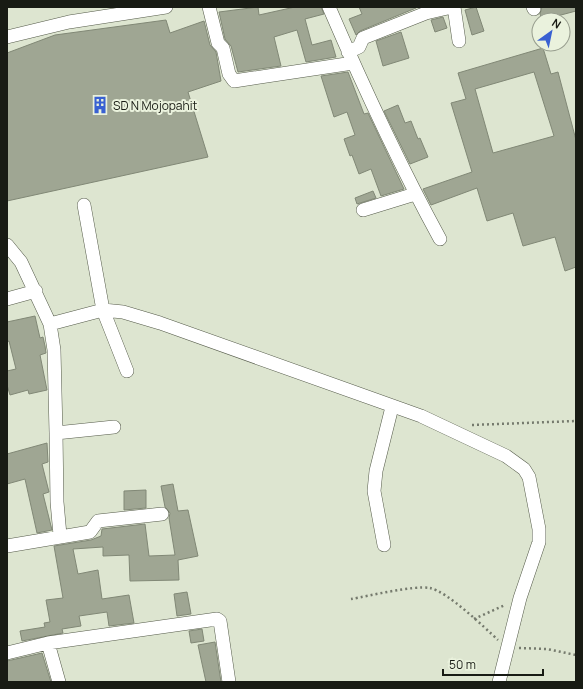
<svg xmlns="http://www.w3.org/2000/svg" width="583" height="689" viewBox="0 0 583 689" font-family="Manrope,sans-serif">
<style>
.building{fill:#9fa693;stroke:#818876;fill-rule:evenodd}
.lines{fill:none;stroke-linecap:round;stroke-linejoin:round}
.minor-casing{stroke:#555b4a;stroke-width:14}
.path{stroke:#757a6d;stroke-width:2.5;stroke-dasharray:2 3;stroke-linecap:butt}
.minor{stroke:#fff;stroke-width:13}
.labels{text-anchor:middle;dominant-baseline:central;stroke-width:4;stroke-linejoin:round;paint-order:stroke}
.poi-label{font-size:12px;fill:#181b14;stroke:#eaf2dd;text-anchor:start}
</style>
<rect width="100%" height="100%" fill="#dde5d0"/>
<path class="building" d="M 258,7 L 259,15 L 295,7 L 321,7 L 324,14 L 305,19 L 312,45 L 331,40 L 336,57 L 306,62 L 297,30 L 274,37 L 281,66 L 238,72 L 231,46 L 225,39 L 219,12 Z
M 359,7 L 415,7 L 416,8 L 360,31 L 356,35 L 349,19 L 362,14 Z
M 476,7 L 484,31 L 472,35 L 465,10 Z
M 542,7 L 576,7 L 576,11 L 542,20 L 540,14 Z
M 443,17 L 447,28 L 435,32 L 431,20 Z
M 166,20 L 170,33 L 204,21 L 210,45 L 216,52 L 221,81 L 188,92 L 208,157 L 7,201 L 7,53 L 55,35 Z
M 401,32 L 409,58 L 383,66 L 376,41 Z
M 543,48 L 551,74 L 558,72 L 576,140 L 576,267 L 565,271 L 555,237 L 523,246 L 513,213 L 487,221 L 477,188 L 431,205 L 423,189 L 472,172 L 451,103 L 466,99 L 458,73 ZM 534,72 L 554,136 L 493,153 L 475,89 Z
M 348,72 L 364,114 L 368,113 L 404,189 L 381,196 L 371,169 L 359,174 L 352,155 L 350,156 L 344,139 L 355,135 L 347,112 L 334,117 L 321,76 Z
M 398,105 L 405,123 L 411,121 L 418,139 L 420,138 L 428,157 L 410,164 L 384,111 Z
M 373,191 L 376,198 L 357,204 L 355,198 Z
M 35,316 L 40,338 L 43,337 L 45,346 L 46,353 L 40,355 L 47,390 L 29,394 L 28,390 L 10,395 L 7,385 L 7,371 L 16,369 L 9,341 L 7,342 L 7,322 Z
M 47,443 L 48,462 L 42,464 L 49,492 L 43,494 L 52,530 L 37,533 L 25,479 L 7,484 L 7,454 Z
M 173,484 L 178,511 L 188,510 L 198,556 L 178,560 L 179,580 L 130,581 L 129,555 L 103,556 L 103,547 L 73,549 L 78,574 L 98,570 L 102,599 L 129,595 L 134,623 L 109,626 L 107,612 L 79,616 L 81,626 L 62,629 L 63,633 L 22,641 L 20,631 L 45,627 L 44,623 L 50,622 L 46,600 L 63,598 L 54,546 L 91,540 L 101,536 L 102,529 L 145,524 L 149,556 L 175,555 L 169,518 L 170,513 L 165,507 L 161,486 Z
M 146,490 L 146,508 L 124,510 L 124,491 Z
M 187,592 L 191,614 L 177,616 L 174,594 Z
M 202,629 L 204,641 L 191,643 L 189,631 Z
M 215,642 L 221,682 L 206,682 L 198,645 Z
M 42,653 L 51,682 L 7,682 L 7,661 Z"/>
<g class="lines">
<g class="minor-casing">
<path id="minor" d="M 209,7 L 218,43 L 223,48 L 229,74 L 234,81 L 353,63
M 329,7 C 363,86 399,164 440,239
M 454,7 L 459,41
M 533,7 L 534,9
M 7,37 L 69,22 L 166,7
M 348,52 L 359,47 L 363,38 L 426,13 L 452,7
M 84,205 L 103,310 L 127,371
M 363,210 L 415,194
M 7,245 L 21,262 L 50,324 L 54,350 L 56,433 L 114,427
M 7,299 L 36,291
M 50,324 L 103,310 L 123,312 L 160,323 L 421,416 L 506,456 L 524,469 L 529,477 L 539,529 L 539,542 L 520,598 L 499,682
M 56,433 L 57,502 L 60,535
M 384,545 L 374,491 L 376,471 L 392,407
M 7,546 L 90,532 L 98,521 L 162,514
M 48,643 L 59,682
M 7,653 L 48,643 L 217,619 L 220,621 L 229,682"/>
</g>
<path class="path" d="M 472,425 L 576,421
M 351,599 C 369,596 414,585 430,588 C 448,592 484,627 498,640
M 474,619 L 505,605
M 519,648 L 547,649 L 576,655"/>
<use href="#minor" class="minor"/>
</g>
<defs>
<g id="building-bare" transform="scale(1.38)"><path d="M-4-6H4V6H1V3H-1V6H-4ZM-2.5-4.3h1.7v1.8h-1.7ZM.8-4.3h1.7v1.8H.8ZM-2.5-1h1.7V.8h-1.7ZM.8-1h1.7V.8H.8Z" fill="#3961d2" stroke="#eaf2dd" stroke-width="2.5" paint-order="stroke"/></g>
</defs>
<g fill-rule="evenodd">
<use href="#building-bare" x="100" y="105"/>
</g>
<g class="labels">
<g class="poi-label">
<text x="113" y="105">SD N Mojopahit</text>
</g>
</g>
<rect width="583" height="689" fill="none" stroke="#181b14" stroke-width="16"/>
<g transform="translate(551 32) rotate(33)"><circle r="19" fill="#eaf2dd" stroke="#969c8d"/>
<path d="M0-3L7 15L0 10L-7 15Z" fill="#3961d2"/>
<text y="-6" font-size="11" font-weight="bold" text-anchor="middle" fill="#181b14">N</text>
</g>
<path d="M443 669v6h100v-6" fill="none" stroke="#181b14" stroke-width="2"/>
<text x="449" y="669" font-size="12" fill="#181b14" stroke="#eaf2dd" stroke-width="3" paint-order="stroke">50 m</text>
</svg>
